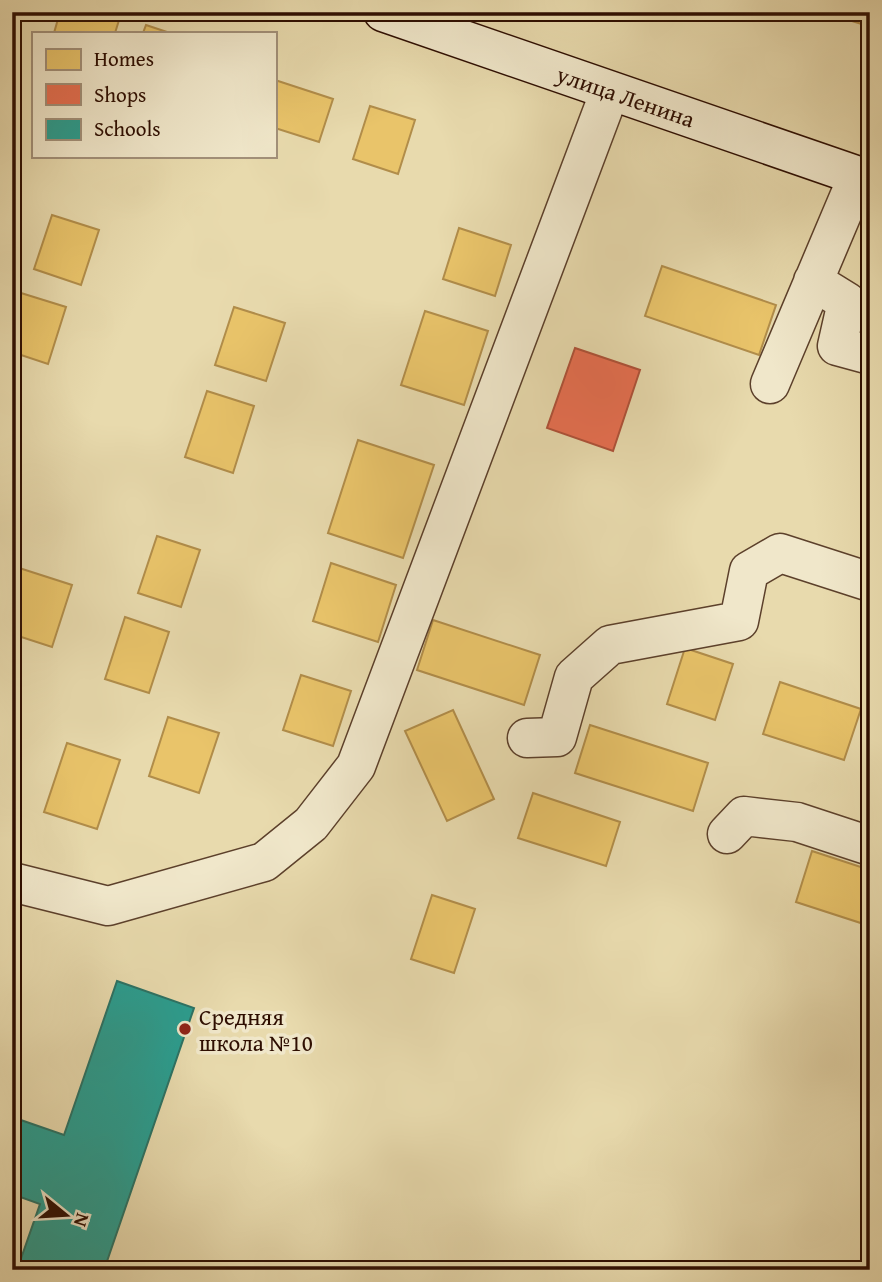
<svg xmlns="http://www.w3.org/2000/svg" width="882" height="1282" viewBox="0 0 882 1282" font-family="'Gentium Book Plus',serif">
<style>
.homes{fill:#e9c46a;stroke:#b18d4a;stroke-width:2}
.shops{fill:#e76f51;stroke:#af5239;stroke-width:2}
.schools{fill:#2a9d8f;stroke:#2b7264;stroke-width:2}
.lines{fill:none;stroke-linecap:round;stroke-linejoin:round}
.street-casing{stroke:#5c402b;stroke-width:41}
.secondary-casing{stroke:#2d0d00;stroke-width:41}
.street{stroke:#f0e7ca;stroke-width:38}
.secondary{stroke:#f0e7ca;stroke-width:38}
.poi-dot{fill:#8f2418;stroke:#f0e7ca;stroke-width:2.5}
.labels{text-anchor:middle;dominant-baseline:central;stroke-width:7;stroke-linejoin:round;paint-order:stroke}
.street-label{font-size:23px;fill:#2d0d00;stroke:#f0e7ca}
.poi-label{font-size:23px;fill:#2d0d00;stroke:#f0e7ca;text-anchor:start}
</style>
<rect width="100%" height="100%" fill="#e8daad"/>
<filter id="stains"><feTurbulence type="fractalNoise" baseFrequency=".00286" numOctaves="4"/><feColorMatrix values="0 0 0 0 .2 0 0 0 0 .09 0 0 0 0 .02 0 0 0 .5 -.17"/></filter>
<radialGradient id="worn" r=".72"><stop offset=".6" stop-color="#630" stop-opacity="0"/><stop offset="1" stop-color="#630" stop-opacity=".3"/></radialGradient>
<path class="homes" d="M 60,12 L 104,12 L 120,17 L 115,33 L 54,33 Z
M 823,12 L 870,12 L 870,21 L 868,26 Z
M 146,25 L 170,33 L 143,33 Z
M 275,80 L 333,99 L 319,142 L 275,128 Z
M 370,106 L 415,120 L 398,174 L 353,159 Z
M 52,215 L 99,230 L 81,285 L 34,269 Z
M 459,228 L 511,245 L 495,296 L 443,279 Z
M 662,266 L 776,305 L 759,355 L 645,316 Z
M 21,293 L 66,307 L 48,364 L 12,352 L 12,320 Z
M 234,307 L 285,323 L 266,381 L 215,365 Z
M 425,311 L 488,331 L 464,405 L 401,385 Z
M 207,391 L 254,406 L 233,473 L 185,457 Z
M 358,440 L 434,465 L 403,558 L 328,533 Z
M 157,536 L 200,550 L 181,607 L 138,593 Z
M 331,563 L 396,585 L 378,642 L 313,621 Z
M 13,566 L 72,585 L 52,647 L 12,634 Z
M 125,617 L 169,632 L 149,693 L 105,679 Z
M 433,620 L 540,655 L 524,705 L 417,670 Z
M 685,648 L 733,664 L 715,720 L 667,704 Z
M 301,675 L 351,691 L 333,746 L 283,730 Z
M 780,682 L 861,709 L 844,760 L 763,734 Z
M 453,710 L 494,799 L 447,821 L 405,731 Z
M 168,717 L 219,733 L 199,793 L 149,776 Z
M 590,725 L 708,763 L 693,811 L 575,773 Z
M 67,743 L 120,760 L 97,829 L 44,812 Z
M 533,793 L 620,822 L 606,866 L 518,838 Z
M 812,851 L 870,870 L 870,926 L 796,902 Z
M 432,895 L 475,909 L 454,973 L 411,959 Z"/>
<path class="shops" d="M 575,348 L 640,370 L 613,451 L 547,428 Z"/>
<path class="schools" d="M 117,981 L 194,1008 L 104,1270 L 17,1270 L 40,1204 L 12,1194 L 12,1117 L 64,1135 Z"/>
<g class="lines">
<g class="street-casing">
<path id="street" d="M 813,281 L 847,302 L 837,346 L 870,355
M 770,384 L 858,176
M 527,738 L 557,737 L 574,677 L 610,645 L 739,621 L 749,571 L 780,553 L 870,582
M 727,834 L 744,816 L 797,822 L 870,846
M 12,882 L 108,906 L 264,862 L 311,824 L 356,766 L 610,91"/>
</g>
<g class="secondary-casing">
<g id="secondary">
<path id="s1" d="M 383,12 L 870,180"/>
</g>
</g>
<use href="#street" class="street"/>
<use href="#secondary" class="secondary"/>
</g>
<circle class="poi-dot" cx="185" cy="1029" r="7"/>
<g class="labels">
<g class="street-label">
<text stroke="none"><textPath href="#s1" startOffset="257">улица Ленина</textPath></text>
</g>
<g class="poi-label">
<text x="199" y="1016">Средняя<tspan x="199" dy="26">школа №10</tspan></text>
</g>
</g>
<rect width="882" height="1282" fill="none" stroke="#e8daad" stroke-width="42"/>
<rect x="14" y="14" width="854" height="1254" fill="none" stroke="#2d0d00" stroke-width="3.5"/>
<rect x="21" y="21" width="840" height="1240" fill="none" stroke="#2d0d00" stroke-width="2"/>
<rect x="32" y="32" width="245" height="126" fill="#f0e7ca" stroke="#a29079" stroke-width="2"/>
<rect x="46" y="49" width="35" height="21" fill="#e9c46a" stroke="#a29079" stroke-width="2"/>
<text x="94" y="66" font-size="21" fill="#2d0d00">Homes</text>
<rect x="46" y="84" width="35" height="21" fill="#e76f51" stroke="#a29079" stroke-width="2"/>
<text x="94" y="102" font-size="21" fill="#2d0d00">Shops</text>
<rect x="46" y="119" width="35" height="21" fill="#2a9d8f" stroke="#a29079" stroke-width="2"/>
<text x="94" y="136" font-size="21" fill="#2d0d00">Schools</text>
<g transform="translate(66 1215) rotate(108)" stroke="#f0e7ca" stroke-width="5" paint-order="stroke">
<path d="M0-5L12 26L0 18L-12 26Z" fill="#2d0d00"/>
<text y="-10" font-size="19" font-weight="bold" text-anchor="middle" fill="#2d0d00">N</text>
</g>
<rect width="100%" height="100%" filter="url(#stains)"/>
<rect width="100%" height="100%" fill="url(#worn)"/>
</svg>
